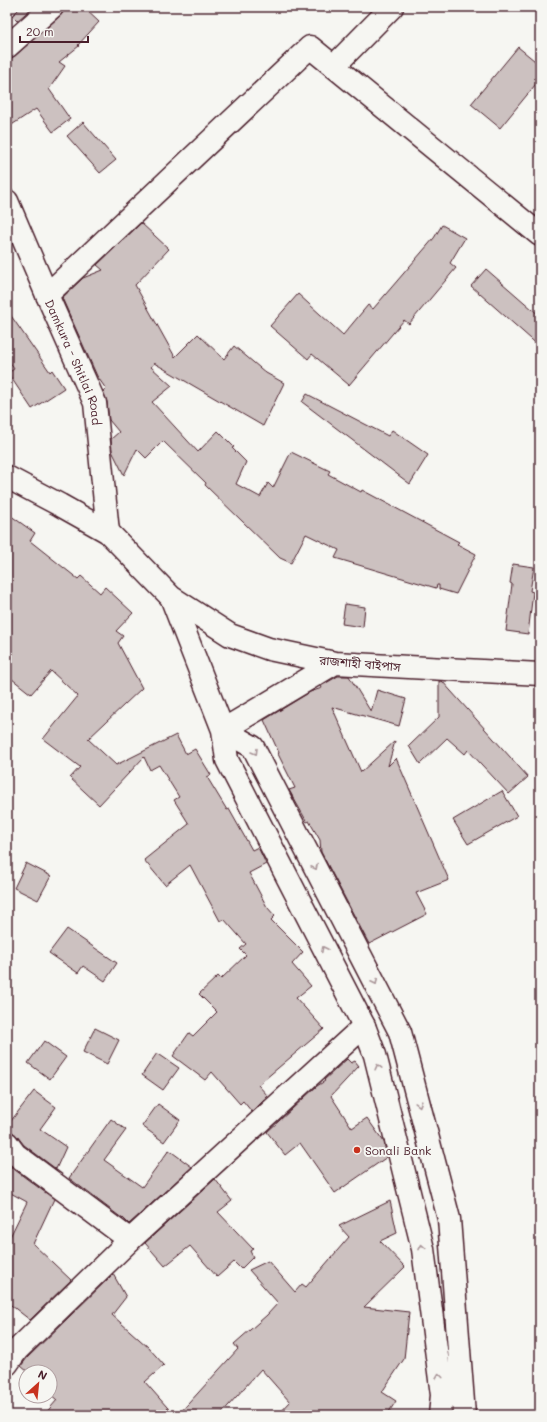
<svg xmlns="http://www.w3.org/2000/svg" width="547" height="1422" viewBox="0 0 547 1422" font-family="Mali,'Noto Sans Bengali',sans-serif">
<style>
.building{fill:#ccc1c0;stroke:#4a1f2b}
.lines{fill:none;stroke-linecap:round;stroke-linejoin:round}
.minor-casing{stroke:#4a1f2b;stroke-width:25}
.highway-casing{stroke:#4a1f2b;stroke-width:25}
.minor{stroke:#f6f6f2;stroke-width:22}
.highway{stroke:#f6f6f2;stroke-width:22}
.oneway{stroke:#a99598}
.poi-dot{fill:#c8321e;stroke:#f6f6f2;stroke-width:1.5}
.labels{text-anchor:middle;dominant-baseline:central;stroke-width:4;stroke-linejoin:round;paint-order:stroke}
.street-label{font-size:12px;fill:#4a1f2b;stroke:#f6f6f2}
.poi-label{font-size:12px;fill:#4a1f2b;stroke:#f6f6f2;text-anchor:start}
</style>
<rect width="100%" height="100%" fill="#f6f6f2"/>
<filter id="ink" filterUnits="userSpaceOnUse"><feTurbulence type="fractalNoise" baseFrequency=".025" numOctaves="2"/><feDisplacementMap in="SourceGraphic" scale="8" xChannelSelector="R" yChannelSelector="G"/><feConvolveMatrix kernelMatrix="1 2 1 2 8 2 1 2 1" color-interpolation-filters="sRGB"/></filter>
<g filter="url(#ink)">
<path class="building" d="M 21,7 L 33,7 L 17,21 L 12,16 Z
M 64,7 L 83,7 L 99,22 L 78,45 L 79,46 L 59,62 L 65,66 L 49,89 L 70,119 L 53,132 L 36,109 L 7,128 L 7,59 L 15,56 L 60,16 L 64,11 Z
M 518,47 L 540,65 L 540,79 L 500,128 L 471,104 Z
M 83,122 L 116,160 L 100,173 L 67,136 Z
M 141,223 L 169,249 L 135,285 L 175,357 L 198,334 L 224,359 L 234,346 L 266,373 L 284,383 L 263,426 L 154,363 L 151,367 L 172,386 L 152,402 L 198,452 L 218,431 L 234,447 L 232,448 L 246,462 L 236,484 L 260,497 L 268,483 L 273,488 L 291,452 L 330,471 L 328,474 L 361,492 L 362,490 L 459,542 L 457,544 L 476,554 L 456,594 L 439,589 L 439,585 L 437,585 L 436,588 L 335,558 L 339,550 L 306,534 L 291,563 L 280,558 L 205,485 L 206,483 L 163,441 L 146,458 L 137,449 L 124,475 L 112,451 L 111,439 L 119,432 L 109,420 L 107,402 L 103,391 L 106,389 L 97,376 L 62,298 L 83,278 L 103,270 L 97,265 Z
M 442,225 L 465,238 L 450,263 L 456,268 L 409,324 L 404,320 L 349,385 L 312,354 L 308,359 L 270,326 L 298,294 L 343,335 L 368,305 L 373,309 L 434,238 Z
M 486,269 L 540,316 L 540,347 L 471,286 Z
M 7,310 L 50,372 L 52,370 L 64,388 L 32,409 L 8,373 L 14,369 L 7,358 Z
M 307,394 L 388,436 L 392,430 L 428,455 L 410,484 L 302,402 Z
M 7,513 L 35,533 L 30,541 L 78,579 L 81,576 L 100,593 L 105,587 L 133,613 L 116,631 L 123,636 L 118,643 L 142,688 L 88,739 L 116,765 L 176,735 L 186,754 L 195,749 L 211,775 L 207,777 L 227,810 L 229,809 L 252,850 L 258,847 L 266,864 L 249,873 L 267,907 L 275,916 L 271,920 L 303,952 L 292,964 L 311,986 L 296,998 L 324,1029 L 258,1085 L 268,1096 L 252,1112 L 243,1101 L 240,1104 L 212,1072 L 205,1080 L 173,1056 L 189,1033 L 193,1036 L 217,1012 L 199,994 L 218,976 L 221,979 L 246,955 L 240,949 L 246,944 L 224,919 L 220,921 L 190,865 L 165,885 L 144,860 L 189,824 L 174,800 L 179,797 L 159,765 L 150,770 L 144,757 L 99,805 L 70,778 L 80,767 L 43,739 L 78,696 L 51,671 L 31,694 L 7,675 Z
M 513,564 L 534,567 L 530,591 L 533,592 L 528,634 L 506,631 L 512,584 L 510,583 Z
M 345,604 L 365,607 L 363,627 L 342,624 Z
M 338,676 L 349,676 L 371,712 L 377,690 L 406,699 L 399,726 L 332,707 L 361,772 L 395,741 L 388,766 L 396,758 L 449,880 L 416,893 L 427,914 L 369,944 L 321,852 L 320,840 L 309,821 L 307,822 L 289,790 L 295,788 L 278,754 L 279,753 L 264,720 L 310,692 L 322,688 L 321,686 Z
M 439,681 L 442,681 L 528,777 L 509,794 L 468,750 L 465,754 L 447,738 L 420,764 L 409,746 L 439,717 Z
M 502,791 L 517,816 L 468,844 L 453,820 Z
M 26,863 L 51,876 L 38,900 L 14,888 Z
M 67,929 L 117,963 L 105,981 L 83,966 L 78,973 L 49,953 Z
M 95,1028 L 119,1040 L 107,1064 L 83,1052 Z
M 44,1041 L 66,1057 L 50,1079 L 28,1063 Z
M 157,1053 L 179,1068 L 163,1090 L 142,1075 Z
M 347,1059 L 351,1063 L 355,1061 L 359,1066 L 331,1096 L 352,1128 L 367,1118 L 384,1142 L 387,1157 L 335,1193 L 300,1143 L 285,1155 L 267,1132 L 317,1086 L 325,1081 L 324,1080 Z
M 34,1091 L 56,1107 L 40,1129 L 66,1147 L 56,1169 L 24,1145 L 17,1136 L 12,1132 L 7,1131 L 7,1126 Z
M 158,1104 L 180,1120 L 164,1142 L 142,1126 Z
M 111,1119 L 126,1130 L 104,1160 L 142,1187 L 169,1150 L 192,1167 L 129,1224 L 123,1218 L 123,1219 L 69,1178 Z
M 7,1164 L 54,1199 L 33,1244 L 71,1280 L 30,1320 L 7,1302 L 7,1243 L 27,1202 L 7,1191 Z
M 215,1179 L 232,1201 L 218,1212 L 253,1249 L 250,1251 L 253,1257 L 241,1269 L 234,1262 L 217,1277 L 190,1246 L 165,1266 L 145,1243 Z
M 390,1201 L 397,1233 L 380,1241 L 405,1267 L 364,1307 L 409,1312 L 404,1359 L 382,1392 L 396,1401 L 387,1415 L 278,1415 L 290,1402 L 261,1369 L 220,1415 L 178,1415 L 238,1349 L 234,1344 L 267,1315 L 278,1303 L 249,1270 L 268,1261 L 295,1292 L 302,1284 L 306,1287 L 349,1237 L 339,1226 Z
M 113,1274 L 126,1297 L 112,1315 L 148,1347 L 164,1365 L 145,1382 L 174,1415 L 44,1415 L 57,1400 L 50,1394 L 50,1372 L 28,1372 L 21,1366 L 27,1358 Z"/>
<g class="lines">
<g class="minor-casing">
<g id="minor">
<path d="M 7,47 L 52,7"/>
<path d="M 334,66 L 392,7"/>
<path id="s1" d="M 7,201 L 47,295 L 95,403 L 108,532"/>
<path d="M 47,295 L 310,47 L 540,235"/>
<path d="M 7,1143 L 15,1154 L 130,1240"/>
<path d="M 7,1364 L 17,1350 L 130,1240 L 364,1026"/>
</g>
</g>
<g class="highway-casing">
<path id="highway" d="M 7,477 L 60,505 L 108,532 L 171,597 L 230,635 L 269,649 L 335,663 L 540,674
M 171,597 L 223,730 L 227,760 L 364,1026 L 375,1055 L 423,1249 L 442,1395 L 440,1415
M 223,730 L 253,747 L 400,1032 L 449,1219 L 464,1415
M 223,730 L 335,663"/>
</g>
<use href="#minor" class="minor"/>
<use href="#highway" class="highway"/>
</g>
<defs><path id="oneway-chevron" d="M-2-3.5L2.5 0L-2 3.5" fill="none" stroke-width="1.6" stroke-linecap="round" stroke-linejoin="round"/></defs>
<g class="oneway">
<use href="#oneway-chevron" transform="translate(255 752) rotate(59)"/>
<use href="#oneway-chevron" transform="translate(315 867) rotate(63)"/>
<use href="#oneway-chevron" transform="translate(324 949) rotate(-117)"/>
<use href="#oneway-chevron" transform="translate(375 982) rotate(63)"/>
<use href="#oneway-chevron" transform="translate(378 1067) rotate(-104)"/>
<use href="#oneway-chevron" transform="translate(419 1104) rotate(75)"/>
<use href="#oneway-chevron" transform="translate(422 1247) rotate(-101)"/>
<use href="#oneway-chevron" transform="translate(439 1376) rotate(-97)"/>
</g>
</g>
<circle class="poi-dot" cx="357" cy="1150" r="4"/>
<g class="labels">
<g class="street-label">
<text stroke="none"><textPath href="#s1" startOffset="175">Damkura - Shitlai Road</textPath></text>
<text transform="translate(360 663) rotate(5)">রাজশাহী বাইপাস</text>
</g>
<g class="poi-label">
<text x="365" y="1150">Sonali Bank</text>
</g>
</g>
<rect width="547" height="1422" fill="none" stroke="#f6f6f2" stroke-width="24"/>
<rect x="12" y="12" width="523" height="1398" fill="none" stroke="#4a1f2b" stroke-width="1.5" filter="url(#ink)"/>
<g transform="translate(38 1384) rotate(27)"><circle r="19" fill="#f6f6f2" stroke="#b1a0a2"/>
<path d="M0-3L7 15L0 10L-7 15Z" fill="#c8321e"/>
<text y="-6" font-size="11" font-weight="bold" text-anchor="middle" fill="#4a1f2b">N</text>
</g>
<path d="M20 36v6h68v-6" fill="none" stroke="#4a1f2b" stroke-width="2"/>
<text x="26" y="36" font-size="12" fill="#4a1f2b" stroke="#f6f6f2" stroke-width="3" paint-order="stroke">20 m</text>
</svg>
